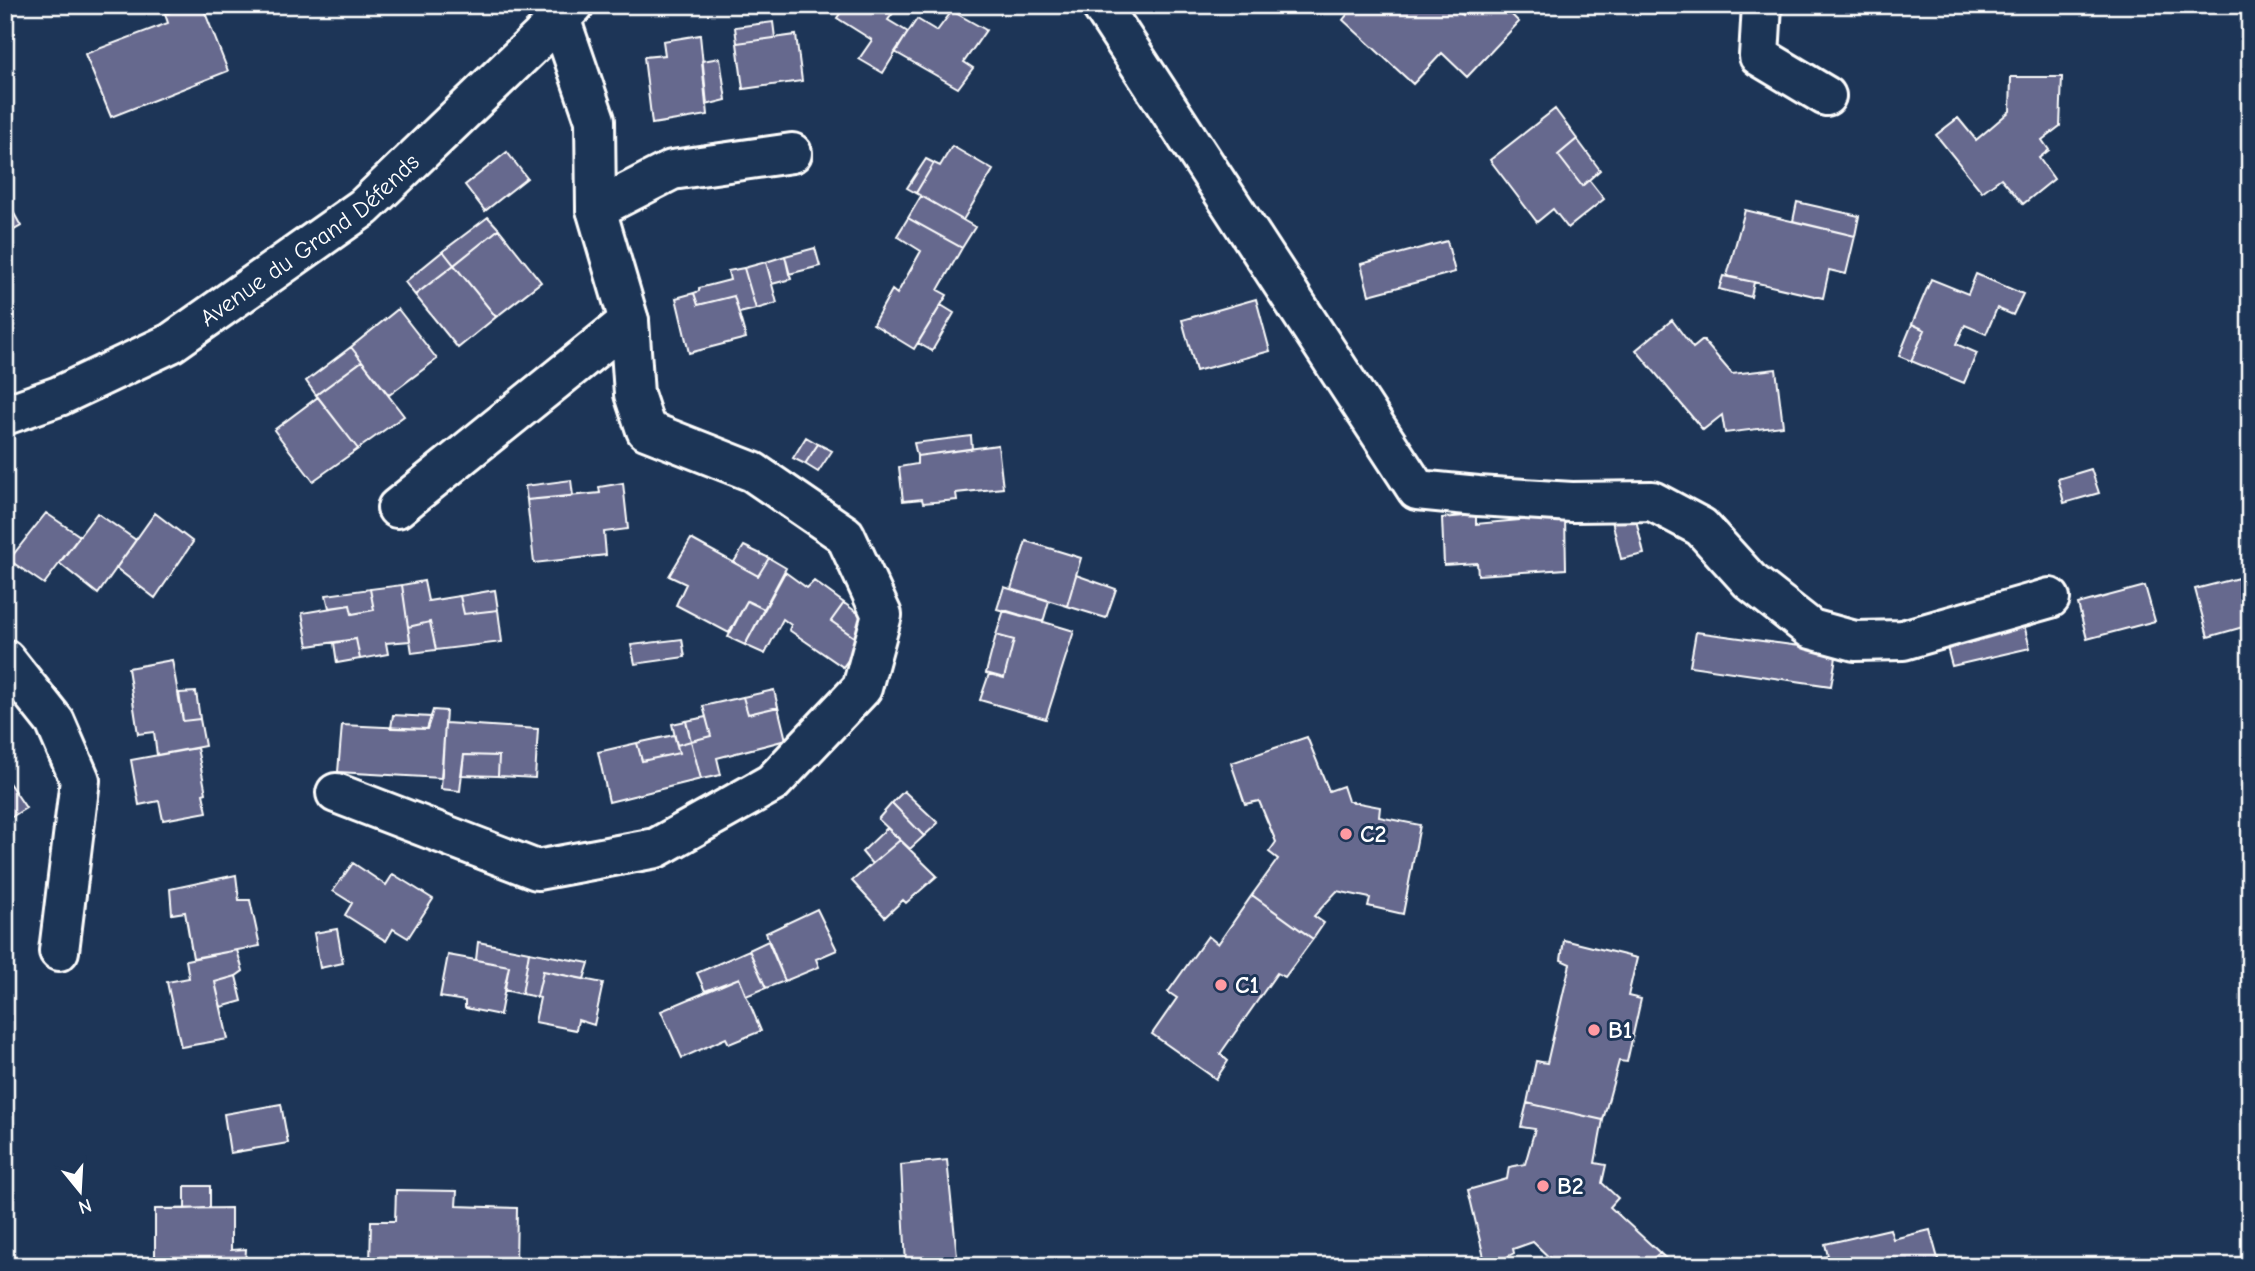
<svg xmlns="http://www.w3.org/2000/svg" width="2255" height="1271" viewBox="0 0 2255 1271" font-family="'Comic Neue',sans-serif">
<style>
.building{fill:#66698e;stroke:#fff;stroke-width:2}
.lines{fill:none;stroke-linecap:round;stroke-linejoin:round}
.minor-casing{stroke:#fff;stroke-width:44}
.minor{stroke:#1d3557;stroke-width:38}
.poi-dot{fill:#ff9aa2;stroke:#1d3557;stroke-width:2.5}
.labels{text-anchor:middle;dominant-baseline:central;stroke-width:6;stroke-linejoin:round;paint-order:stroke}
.street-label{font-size:24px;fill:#fff;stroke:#1d3557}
.poi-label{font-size:24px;font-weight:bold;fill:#fff;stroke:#1d3557;text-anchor:start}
</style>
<rect width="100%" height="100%" fill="#1d3557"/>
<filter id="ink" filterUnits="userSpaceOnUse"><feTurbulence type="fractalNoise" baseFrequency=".0143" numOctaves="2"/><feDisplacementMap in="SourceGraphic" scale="14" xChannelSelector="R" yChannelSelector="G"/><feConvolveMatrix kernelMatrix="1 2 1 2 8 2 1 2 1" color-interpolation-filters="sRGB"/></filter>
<g filter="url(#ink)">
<path class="building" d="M 161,5 L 188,5 L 165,14 Z
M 188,5 L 202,5 L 228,71 L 111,117 L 85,54 L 168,23 L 165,14 Z
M 846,5 L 899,5 L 888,20 L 908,32 L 883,73 L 859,59 L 872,40 L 837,18 Z
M 1355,5 L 1451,5 L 1462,15 L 1471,5 L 1502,5 L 1519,22 L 1467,77 L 1442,53 L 1413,84 L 1343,20 Z
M 952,11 L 986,30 L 964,62 L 973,68 L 958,88 L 895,52 L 917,19 L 937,31 Z
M 773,22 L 775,38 L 737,43 L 735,27 Z
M 700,35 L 708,115 L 652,124 L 644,57 L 665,55 L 663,41 Z
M 796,35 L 802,81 L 743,89 L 737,43 Z
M 720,58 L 726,100 L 706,105 L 702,61 Z
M 2011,77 L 2062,77 L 2060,126 L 2042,140 L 2049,150 L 2039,158 L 2054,179 L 2023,204 L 2001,178 L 1982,192 L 1936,135 L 1958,118 L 1976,140 L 2010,111 Z
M 1555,109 L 1577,139 L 1558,155 L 1582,186 L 1589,180 L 1604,199 L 1568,228 L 1553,209 L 1537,222 L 1490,160 Z
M 1577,139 L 1600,170 L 1582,186 L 1558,155 Z
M 952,146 L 993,170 L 963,220 L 916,193 L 934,163 L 940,166 Z
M 507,152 L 527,178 L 485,211 L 465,185 Z
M 926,159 L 934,163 L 916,193 L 907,188 Z
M 921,196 L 975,227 L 962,248 L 908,218 Z
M 5,197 L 21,226 L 5,235 Z
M 1797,202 L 1859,216 L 1855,236 L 1793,221 Z
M 1745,210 L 1855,236 L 1846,274 L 1829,270 L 1823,298 L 1727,276 Z
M 488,217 L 499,229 L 454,265 L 443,251 Z
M 908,218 L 962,248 L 938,290 L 947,295 L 914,349 L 873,324 L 892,290 L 897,294 L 921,251 L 897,236 Z
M 499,229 L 541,282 L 496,317 L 454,265 Z
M 1447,241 L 1455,272 L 1369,295 L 1361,264 Z
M 815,248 L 820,266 L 789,274 L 785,256 Z
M 443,251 L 454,265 L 415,295 L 405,282 Z
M 785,256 L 791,279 L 772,284 L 766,262 Z
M 766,262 L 777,303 L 756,309 L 744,268 Z
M 454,265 L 496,317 L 458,348 L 415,295 Z
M 744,268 L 756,309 L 739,313 L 734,296 L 698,305 L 694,293 L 699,291 L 699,288 L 730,280 L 728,271 Z
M 1976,274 L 2023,294 L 2013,315 L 1997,308 L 1986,334 L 1965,325 L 1956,344 L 1977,353 L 1964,383 L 1911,361 L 1925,330 L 1912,324 L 1931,279 L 1968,294 Z
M 1723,276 L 1754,282 L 1751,297 L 1719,289 Z
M 694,293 L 698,305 L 734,296 L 746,338 L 689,353 L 676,298 Z
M 1256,299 L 1270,351 L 1196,371 L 1182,320 Z
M 941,305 L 954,313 L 932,351 L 918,343 Z
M 398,309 L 437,359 L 389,395 L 351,347 Z
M 1672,320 L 1693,348 L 1703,340 L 1732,374 L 1776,369 L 1783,426 L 1725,433 L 1722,415 L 1703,430 L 1636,350 Z
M 1912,324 L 1925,330 L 1911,361 L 1899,356 Z
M 351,347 L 362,361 L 316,395 L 306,381 Z
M 362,361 L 404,416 L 358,449 L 316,395 Z
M 318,397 L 358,449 L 313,481 L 274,430 Z
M 971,436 L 972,449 L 917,456 L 914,443 Z
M 806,437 L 818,444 L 805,464 L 793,458 Z
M 818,444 L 832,451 L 818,472 L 805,464 Z
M 998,445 L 1003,488 L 956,493 L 957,500 L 923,503 L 922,499 L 903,501 L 899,467 L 917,464 L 917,456 Z
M 2091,469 L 2099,493 L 2064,503 L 2058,479 Z
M 571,480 L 573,496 L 527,500 L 525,486 Z
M 623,483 L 628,529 L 604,532 L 606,555 L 534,563 L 527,500 L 600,493 L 599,487 Z
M 1634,511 L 1644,554 L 1621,559 L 1611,516 Z
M 46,513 L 80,536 L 44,584 L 9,560 Z
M 97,513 L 136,540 L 98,594 L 59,563 Z
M 155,513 L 193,542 L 155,598 L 116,568 Z
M 1476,515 L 1476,524 L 1565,516 L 1566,569 L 1478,575 L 1477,563 L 1444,565 L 1442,518 Z
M 691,539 L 758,576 L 769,558 L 786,568 L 764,609 L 747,601 L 729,633 L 676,605 L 686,584 L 669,576 Z
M 1026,541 L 1081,558 L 1067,606 L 1011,589 Z
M 744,546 L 769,558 L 758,576 L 734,562 Z
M 785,572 L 807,588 L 814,581 L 844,603 L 831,621 L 861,642 L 843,667 L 789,630 L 791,625 L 783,619 L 765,654 L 745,645 Z
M 1076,575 L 1116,589 L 1106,618 L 1067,606 Z
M 2250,575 L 2250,644 L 2248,644 L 2243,627 L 2208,637 L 2195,589 Z
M 424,581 L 428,601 L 460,596 L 464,614 L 498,610 L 502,642 L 436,650 L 430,622 L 408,627 L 402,585 Z
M 402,585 L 410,641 L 386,643 L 388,654 L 360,659 L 356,639 L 308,646 L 302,613 L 350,605 L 352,614 L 374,610 L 370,589 Z
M 2145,586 L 2155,621 L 2087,639 L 2078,604 Z
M 1004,587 L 1049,601 L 1043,622 L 997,609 Z
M 370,589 L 374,610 L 352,614 L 350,605 L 329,608 L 326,595 Z
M 495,590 L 498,610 L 464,614 L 460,596 Z
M 747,601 L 764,609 L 745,645 L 728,637 Z
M 844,603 L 873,624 L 861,642 L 831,621 Z
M 1004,610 L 1074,631 L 1046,719 L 980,700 L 989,674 L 1004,678 L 1014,640 L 996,635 Z
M 2023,621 L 2030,648 L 1952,666 L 1945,640 Z
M 430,622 L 436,650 L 412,653 L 408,627 Z
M 1696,632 L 1837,651 L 1831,686 L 1690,666 Z
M 996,635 L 1014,640 L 1004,678 L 986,673 Z
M 356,639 L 360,659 L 337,663 L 334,643 Z
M 682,639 L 685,657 L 635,664 L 631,645 Z
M 172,660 L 183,721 L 200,719 L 205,746 L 157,755 L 154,732 L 138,734 L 128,668 Z
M 774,690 L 778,707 L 748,714 L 743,697 Z
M 196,692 L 200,719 L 183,721 L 179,693 Z
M 743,697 L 748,714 L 778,707 L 786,740 L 717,758 L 721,775 L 701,779 L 691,741 L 711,736 L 703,706 Z
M 433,710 L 446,711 L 441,778 L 338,772 L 342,725 L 427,729 Z
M 393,715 L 431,717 L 427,729 L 391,728 Z
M 706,717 L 711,736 L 691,741 L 686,721 Z
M 686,721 L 691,741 L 677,745 L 672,724 Z
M 445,723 L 538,729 L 535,778 L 498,776 L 499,756 L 464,755 L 460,791 L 441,789 Z
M 674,735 L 679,753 L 642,761 L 637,743 Z
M 1307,737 L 1329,791 L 1343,786 L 1348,801 L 1380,807 L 1379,817 L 1420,825 L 1403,914 L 1368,906 L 1370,898 L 1337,891 L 1314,916 L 1324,923 L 1313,939 L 1252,895 L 1278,859 L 1269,852 L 1276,842 L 1259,801 L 1245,804 L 1231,763 Z
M 691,741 L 701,779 L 609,802 L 598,752 L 637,743 L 642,761 L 679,753 L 677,745 Z
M 197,748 L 206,793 L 203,794 L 207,812 L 163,820 L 159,801 L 139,805 L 131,760 Z
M 464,755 L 499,756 L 498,776 L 461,775 Z
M 5,777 L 26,808 L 5,821 Z
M 904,791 L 938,823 L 924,836 L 892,803 Z
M 892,803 L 924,836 L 910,849 L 878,819 Z
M 887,828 L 900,840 L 872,864 L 862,852 Z
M 900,840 L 937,876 L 906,903 L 903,900 L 885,917 L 852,881 Z
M 353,863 L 386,885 L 393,874 L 433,899 L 408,938 L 393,929 L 386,941 L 345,915 L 352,903 L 333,891 Z
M 236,875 L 239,900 L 250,900 L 260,946 L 193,958 L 185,912 L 172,914 L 170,889 Z
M 1252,895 L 1313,939 L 1285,977 L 1277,973 L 1220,1054 L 1228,1061 L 1216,1079 L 1152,1034 L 1177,998 L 1168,992 L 1208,936 L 1218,944 Z
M 817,909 L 837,950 L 816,959 L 819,967 L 785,981 L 766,933 Z
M 337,929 L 343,963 L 320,968 L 314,933 Z
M 1564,940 L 1637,958 L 1628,996 L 1641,999 L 1627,1062 L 1619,1061 L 1603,1120 L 1527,1103 L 1536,1061 L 1547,1063 L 1570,964 L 1561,960 Z
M 768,941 L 785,981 L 766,988 L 749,950 Z
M 478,942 L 529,952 L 522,994 L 504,990 L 509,966 L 476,960 Z
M 237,950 L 243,971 L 236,976 L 215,982 L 228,1039 L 181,1047 L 167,982 L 189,978 L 186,960 Z
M 749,950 L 766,988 L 746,996 L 739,978 L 705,991 L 697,973 Z
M 529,952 L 589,963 L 584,979 L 543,971 L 537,997 L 522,994 Z
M 448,955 L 509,966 L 500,1015 L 465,1008 L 465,1001 L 440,997 Z
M 543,971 L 603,983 L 594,1025 L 578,1020 L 576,1030 L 535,1022 L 540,998 L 537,997 Z
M 236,976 L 242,1001 L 221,1007 L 215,982 Z
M 739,978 L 761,1031 L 729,1044 L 726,1038 L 682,1058 L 661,1011 Z
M 1527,1103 L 1603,1120 L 1595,1163 L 1606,1165 L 1602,1183 L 1618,1198 L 1610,1207 L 1660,1253 L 1643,1266 L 1558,1266 L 1533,1242 L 1513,1249 L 1514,1253 L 1507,1257 L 1508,1263 L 1486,1266 L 1468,1190 L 1507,1179 L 1509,1167 L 1525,1164 L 1535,1129 L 1521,1127 Z
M 281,1104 L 288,1143 L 230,1153 L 224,1114 Z
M 947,1160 L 958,1266 L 906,1266 L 901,1165 Z
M 185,1186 L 210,1186 L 210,1208 L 185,1209 Z
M 396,1190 L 457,1191 L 456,1206 L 517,1208 L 516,1265 L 370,1266 L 371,1221 L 395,1221 Z
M 231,1208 L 231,1250 L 246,1249 L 245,1266 L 155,1266 L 155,1209 Z
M 1890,1229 L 1893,1239 L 1930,1230 L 1940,1266 L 1789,1266 L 1828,1256 L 1825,1244 Z
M 1660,1253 L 1674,1266 L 1643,1266 Z"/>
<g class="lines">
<g class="minor-casing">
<g id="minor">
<path d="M 1101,5 L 1417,490 L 1478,496 L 1572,502 L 1652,501 L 1701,527 L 1750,581 L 1811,629 L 1855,641 L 1903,640 L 2050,598"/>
<path d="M 1762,5 L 1759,56 L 1826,96"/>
<path d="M 596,209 L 672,170 L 792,153"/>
<path id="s1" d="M 5,415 L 59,396 L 171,343 L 364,207 L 574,5"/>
<path d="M 397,508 L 629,321"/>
<path d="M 5,659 L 55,722 L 80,780 L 59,951"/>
<path d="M 336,793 L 537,870 L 656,848 L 772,783 L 862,688 L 882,615 L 845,535 L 753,472 L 646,430 L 634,394 L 629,321 L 596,209 L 595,120 L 560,18"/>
</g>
</g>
<use href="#minor" class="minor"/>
</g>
</g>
<g class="poi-dot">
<circle cx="1346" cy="834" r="7"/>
<circle cx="1221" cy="985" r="7"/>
<circle cx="1594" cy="1030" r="7"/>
<circle cx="1543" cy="1186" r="7"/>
</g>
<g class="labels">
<g class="street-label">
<text stroke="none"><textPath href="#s1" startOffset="354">Avenue du Grand Défends</textPath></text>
</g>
<g class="poi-label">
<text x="1360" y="834">C2</text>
<text x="1235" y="985">C1</text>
<text x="1608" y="1030">B1</text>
<text x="1557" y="1186">B2</text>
</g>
</g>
<rect width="2255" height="1271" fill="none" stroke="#1d3557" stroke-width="28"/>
<rect x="14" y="14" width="2227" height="1243" fill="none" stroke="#fff" stroke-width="2.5" filter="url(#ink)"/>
<g transform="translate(80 1191) rotate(162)" stroke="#1d3557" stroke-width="5" paint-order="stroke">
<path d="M0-5L12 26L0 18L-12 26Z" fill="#ffffff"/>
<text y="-10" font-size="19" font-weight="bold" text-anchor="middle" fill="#ffffff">N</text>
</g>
</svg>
